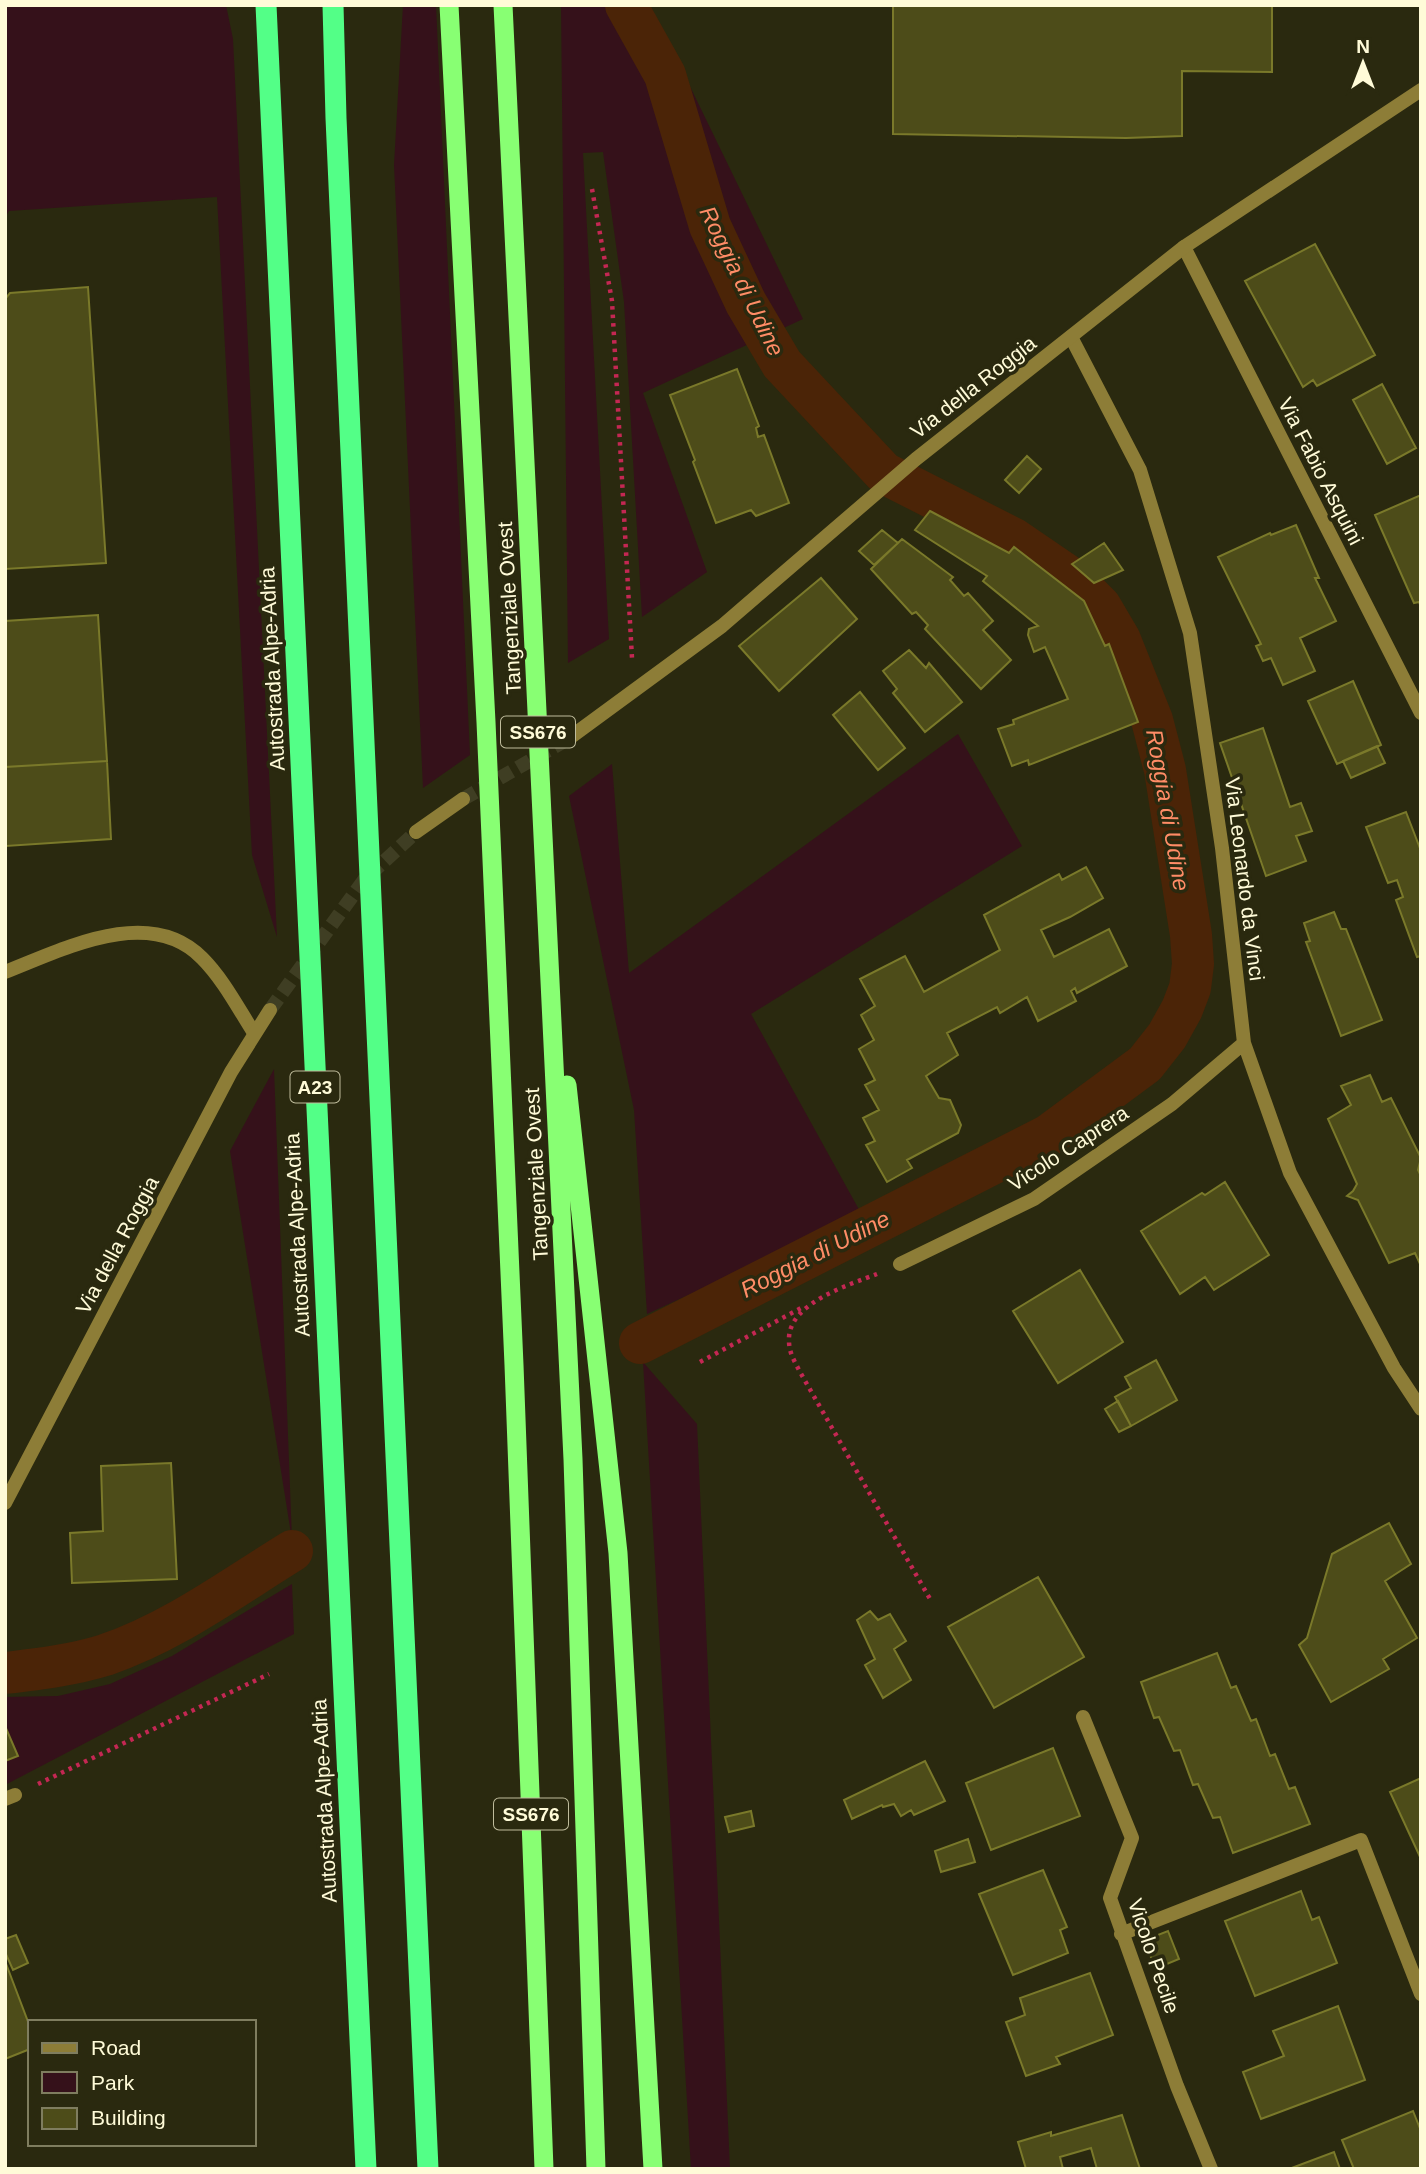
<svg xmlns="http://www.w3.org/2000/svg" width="1426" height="2174" viewBox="0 0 1426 2174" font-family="Arial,sans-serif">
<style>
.green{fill:#35111a}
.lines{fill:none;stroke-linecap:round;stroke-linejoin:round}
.canal{stroke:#4b2407;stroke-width:42}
.building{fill:#4d4c19;stroke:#7a792a;stroke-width:2}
.tertiary-tunnel{stroke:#3f3e23;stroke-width:14;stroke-dasharray:14 7;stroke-linecap:butt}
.path{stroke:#c42753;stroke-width:4.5;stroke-dasharray:3.5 5;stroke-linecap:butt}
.minor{stroke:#8d7d37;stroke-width:14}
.tertiary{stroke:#8d7d37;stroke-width:14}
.trunk{stroke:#88ff73;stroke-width:19}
.motorway{stroke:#53ff87;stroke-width:21}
.labels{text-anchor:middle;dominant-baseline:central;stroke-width:7;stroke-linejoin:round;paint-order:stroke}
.shield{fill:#2a290f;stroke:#bfbc9c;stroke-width:2}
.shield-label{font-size:19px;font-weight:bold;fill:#fffbd8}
.street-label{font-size:21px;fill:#fffbd8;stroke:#2a290f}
.water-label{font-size:23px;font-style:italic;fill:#ff8c66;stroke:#2a290f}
</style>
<rect width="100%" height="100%" fill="#2a290f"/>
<path class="green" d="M 5,5 L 226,5 L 233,39 L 277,937 L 252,855 L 217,197 L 9,211 L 5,218 Z
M 403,5 L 436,5 L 470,755 L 423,788 L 394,165 Z
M 561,5 L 644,5 L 683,72 L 803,319 L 643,393 L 707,572 L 642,617 L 624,302 L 603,152 L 583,153 L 609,639 L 568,663 Z
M 958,734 L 1022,846 L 751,1014 L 862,1215 L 647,1314 L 634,1110 L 569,796 L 612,764 L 629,973 Z
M 274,1069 L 292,1540 L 230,1151 Z
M 643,1362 L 697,1424 L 730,2169 L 691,2169 Z
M 292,1584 L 294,1634 L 5,1785 L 5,1697 L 58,1696 L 110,1684 L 172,1656 Z"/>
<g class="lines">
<path class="canal" d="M 626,5 L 665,75 L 710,226 L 746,303 L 782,364 L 884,473 L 1014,539 L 1074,580 L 1100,606 L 1120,640 L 1152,720 L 1165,770 L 1191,935 L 1193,964 L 1190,988 L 1182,1009 L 1167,1036 L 1145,1064 L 1049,1135 L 640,1343
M 5,1673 C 39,1669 73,1665 105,1655 C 173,1632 232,1588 292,1551"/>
</g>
<path class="building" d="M 893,5 L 1272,5 L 1272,72 L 1182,71 L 1182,136 L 1126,138 L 893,134 Z
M 1315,244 L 1375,355 L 1317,386 L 1313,380 L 1303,387 L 1245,281 Z
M 88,287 L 106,563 L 5,569 L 5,299 L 10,293 Z
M 737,369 L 759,426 L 756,428 L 758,437 L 764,435 L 789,503 L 756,516 L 751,510 L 716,523 L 693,462 L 695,460 L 670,395 Z
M 1382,384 L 1416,448 L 1387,464 L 1353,400 Z
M 1027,456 L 1041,469 L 1019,493 L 1005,480 Z
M 1421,495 L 1421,607 L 1419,602 L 1414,603 L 1375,515 Z
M 930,511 L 1009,553 L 1014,547 L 1084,601 L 1105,646 L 1109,644 L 1138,722 L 1029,765 L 1028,760 L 1012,766 L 998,729 L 1014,724 L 1013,720 L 1068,699 L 1045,647 L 1034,652 L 1028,635 L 1029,629 L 1038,626 L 983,581 L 987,576 L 915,530 Z
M 1296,525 L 1319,578 L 1315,578 L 1336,621 L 1300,638 L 1315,671 L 1283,685 L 1271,658 L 1263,661 L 1256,646 L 1261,644 L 1218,557 L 1270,533 L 1271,535 Z
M 882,530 L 898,543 L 874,565 L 859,551 Z
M 902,539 L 953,577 L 950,580 L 964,596 L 968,593 L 993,621 L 983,630 L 1011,660 L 981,689 L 925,629 L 928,625 L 916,612 L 912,614 L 871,569 Z
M 1104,543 L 1123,570 L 1094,583 L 1072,564 Z
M 821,578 L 857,619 L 779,691 L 739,646 Z
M 98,615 L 107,761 L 5,767 L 5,621 Z
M 909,650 L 926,668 L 929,663 L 962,702 L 925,732 L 893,693 L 897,689 L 883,671 Z
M 1353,681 L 1381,745 L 1337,764 L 1308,701 Z
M 860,692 L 905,748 L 878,770 L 833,715 Z
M 1263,728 L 1290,807 L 1301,803 L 1312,831 L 1296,836 L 1306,861 L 1266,876 L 1220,743 Z
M 1377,746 L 1385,763 L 1351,778 L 1343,761 Z
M 107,761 L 111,839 L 6,846 L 5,767 Z
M 1406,812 L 1421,851 L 1421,956 L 1417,957 L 1396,900 L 1403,897 L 1397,880 L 1388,883 L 1366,827 Z
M 1086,867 L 1103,898 L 1070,917 L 1041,930 L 1054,957 L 1109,929 L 1127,966 L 1077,993 L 1075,988 L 1071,991 L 1076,1001 L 1038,1021 L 1027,997 L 1000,1013 L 997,1007 L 947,1033 L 958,1055 L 926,1076 L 939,1098 L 950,1100 L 961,1125 L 958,1133 L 907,1160 L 912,1168 L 887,1182 L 866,1145 L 875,1141 L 863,1118 L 879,1110 L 865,1085 L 875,1080 L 859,1049 L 874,1040 L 861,1015 L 875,1006 L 860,979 L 905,956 L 924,992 L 1000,950 L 984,915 L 1059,874 L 1062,880 Z
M 1334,912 L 1341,929 L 1346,929 L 1382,1020 L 1341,1036 L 1306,942 L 1310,941 L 1304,923 Z
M 1370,1075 L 1382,1102 L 1391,1098 L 1421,1158 L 1418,1170 L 1421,1176 L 1421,1266 L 1415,1253 L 1389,1263 L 1358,1200 L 1347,1196 L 1353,1191 L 1357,1184 L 1328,1119 L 1351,1105 L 1341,1086 Z
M 1225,1182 L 1269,1255 L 1214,1290 L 1205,1277 L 1180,1294 L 1141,1231 L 1202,1193 L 1205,1195 Z
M 1080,1270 L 1123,1342 L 1058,1383 L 1013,1311 Z
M 1156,1360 L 1177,1400 L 1131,1426 L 1115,1397 L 1131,1388 L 1125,1377 Z
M 1118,1401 L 1131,1426 L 1119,1432 L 1105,1409 Z
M 171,1463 L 177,1579 L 72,1583 L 70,1533 L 103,1531 L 101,1466 Z
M 1389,1523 L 1411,1564 L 1385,1581 L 1417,1638 L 1383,1659 L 1389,1669 L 1331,1702 L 1299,1645 L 1307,1638 L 1332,1554 Z
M 1038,1577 L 1084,1657 L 994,1708 L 948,1627 Z
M 870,1611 L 878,1620 L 890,1614 L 906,1641 L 894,1649 L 911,1680 L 883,1698 L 865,1665 L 875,1659 L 857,1620 Z
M 1217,1653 L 1231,1688 L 1236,1686 L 1251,1721 L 1256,1719 L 1270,1756 L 1275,1754 L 1289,1789 L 1295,1787 L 1310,1824 L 1233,1853 L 1220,1817 L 1213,1818 L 1198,1784 L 1193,1785 L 1180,1750 L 1174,1751 L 1159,1717 L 1154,1718 L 1141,1682 Z
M 5,1726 L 18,1756 L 5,1761 Z
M 1053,1748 L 1080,1816 L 991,1850 L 966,1783 Z
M 925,1761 L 945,1801 L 914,1815 L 911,1810 L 901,1816 L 894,1804 L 883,1807 L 882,1805 L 852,1819 L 844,1800 Z
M 1421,1778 L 1421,1859 L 1390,1792 Z
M 751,1811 L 754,1826 L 729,1832 L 725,1817 Z
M 968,1839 L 975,1862 L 941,1872 L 935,1851 Z
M 1043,1870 L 1067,1927 L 1060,1930 L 1068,1953 L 1013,1975 L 979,1894 Z
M 1301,1891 L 1312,1920 L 1319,1917 L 1337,1963 L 1255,1996 L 1225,1921 Z
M 1168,1931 L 1179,1959 L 1155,1969 L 1145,1940 Z
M 16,1935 L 28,1963 L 13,1970 L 5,1952 L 5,1939 Z
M 5,1961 L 30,2027 L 30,2049 L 5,2059 Z
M 1090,1973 L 1113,2035 L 1056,2057 L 1060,2064 L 1026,2076 L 1006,2022 L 1025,2015 L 1020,1998 Z
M 1338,2006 L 1365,2080 L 1261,2119 L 1243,2072 L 1284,2056 L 1273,2031 Z
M 1413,2111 L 1421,2131 L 1421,2169 L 1354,2169 L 1342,2140 Z
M 1122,2115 L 1140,2169 L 1097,2169 L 1091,2148 L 1060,2157 L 1063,2169 L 1026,2169 L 1018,2142 L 1051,2132 L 1051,2136 Z
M 1334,2152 L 1340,2169 L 1289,2169 Z"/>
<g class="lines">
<path class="tertiary-tunnel" d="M 463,799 L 568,739
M 270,1010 L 364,880 L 416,832"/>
<path class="path" d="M 592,189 L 612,301 L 632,658
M 877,1274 C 849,1285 787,1303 789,1341 C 789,1353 795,1362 800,1372 L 930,1599
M 700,1362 L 803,1307
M 38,1784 L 269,1674"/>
<path class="minor" d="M 1184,247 L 1421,713
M 1071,337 L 1140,470 L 1190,633 L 1222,848 L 1244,1043 L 1290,1173 L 1394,1368 L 1421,1409
M 5,972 C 62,950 149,904 202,958 C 223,979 238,1008 254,1033
M 900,1264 L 1034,1199 L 1172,1104 L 1244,1043
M 1083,1717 L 1132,1838 L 1110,1898 L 1177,2086 L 1211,2169
M 5,1799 L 15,1795
M 1121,1934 L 1361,1840 L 1421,1994"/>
<path class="tertiary" d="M 568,739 L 722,626 L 916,459 L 1184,247 L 1421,90
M 416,832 L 463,799
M 5,1503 L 231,1072 L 270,1010"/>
<path class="trunk" d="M 449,5 L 486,722 L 514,1365 L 544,2169
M 503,5 L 573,1459 L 596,2169
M 567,1085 L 618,1553 L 653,2169"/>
<path class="motorway" d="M 266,5 L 366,2169
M 333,5 L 336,118 L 428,2169"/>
</g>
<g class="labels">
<g class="shield">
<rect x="501" y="716.5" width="74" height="31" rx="5"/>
<rect x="290.5" y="1071.5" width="49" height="31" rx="5"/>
<rect x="494" y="1798.5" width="74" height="31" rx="5"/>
</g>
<g class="shield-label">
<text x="538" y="732">SS676</text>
<text x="315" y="1087">A23</text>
<text x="531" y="1814">SS676</text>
</g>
<g class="street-label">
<text transform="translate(973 387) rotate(-38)">Via della Roggia</text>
<text transform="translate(1321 471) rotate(63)">Via Fabio Asquini</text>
<text transform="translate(509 608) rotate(-93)">Tangenziale Ovest</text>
<text transform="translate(272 669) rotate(-93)">Autostrada Alpe-Adria</text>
<text transform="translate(1245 879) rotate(83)">Via Leonardo da Vinci</text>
<text transform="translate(1068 1148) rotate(-33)">Vicolo Caprera</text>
<text transform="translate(536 1174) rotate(-93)">Tangenziale Ovest</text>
<text transform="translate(297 1235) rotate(-93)">Autostrada Alpe-Adria</text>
<text transform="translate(117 1245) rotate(-62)">Via della Roggia</text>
<text transform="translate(324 1801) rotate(-93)">Autostrada Alpe-Adria</text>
<text transform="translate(1154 1956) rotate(71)">Vicolo Pecile</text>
</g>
<g class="water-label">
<text transform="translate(742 281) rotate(64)">Roggia di Udine</text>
<text transform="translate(1168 810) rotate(80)">Roggia di Udine</text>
<text transform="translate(815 1254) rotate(-27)">Roggia di Udine</text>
</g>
</g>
<rect width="1426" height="2174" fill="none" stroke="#fffbd8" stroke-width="14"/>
<rect x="28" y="2020" width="228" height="126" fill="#2a290f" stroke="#7f7d5f" stroke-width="2"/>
<rect x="42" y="2043" width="35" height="10" fill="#8d7d37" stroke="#7f7d5f" stroke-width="2"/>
<text x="91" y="2055" font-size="21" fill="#fffbd8">Road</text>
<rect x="42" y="2072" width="35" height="21" fill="#35111a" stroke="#7f7d5f" stroke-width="2"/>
<text x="91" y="2090" font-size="21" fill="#fffbd8">Park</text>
<rect x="42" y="2108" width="35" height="21" fill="#4d4c19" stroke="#7f7d5f" stroke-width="2"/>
<text x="91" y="2125" font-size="21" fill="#fffbd8">Building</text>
<g transform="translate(1363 63)" stroke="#2a290f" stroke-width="5" paint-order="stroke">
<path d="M0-5L12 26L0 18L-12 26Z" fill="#fffbd8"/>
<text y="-10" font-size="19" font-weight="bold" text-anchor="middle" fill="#fffbd8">N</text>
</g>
</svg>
